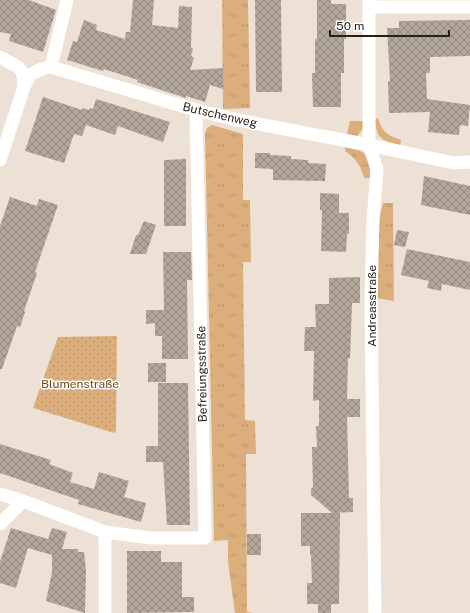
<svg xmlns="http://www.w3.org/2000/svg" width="470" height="613" viewBox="0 0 470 613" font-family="'Public Sans',sans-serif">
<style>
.grass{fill:url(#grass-tufts)}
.park{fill:url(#park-dots)}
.building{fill:url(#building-cross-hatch)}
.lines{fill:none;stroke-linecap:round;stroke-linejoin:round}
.street{stroke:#fff;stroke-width:13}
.labels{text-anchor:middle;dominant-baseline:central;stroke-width:3;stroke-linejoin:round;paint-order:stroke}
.street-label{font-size:12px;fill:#231f1b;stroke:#fff}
.park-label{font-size:12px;fill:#714812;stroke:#fff}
</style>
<defs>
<pattern id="grass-tufts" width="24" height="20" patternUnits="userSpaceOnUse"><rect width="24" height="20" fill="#dcae7b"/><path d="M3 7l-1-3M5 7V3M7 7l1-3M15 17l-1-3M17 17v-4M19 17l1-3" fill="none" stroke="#bc956a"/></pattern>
<pattern id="park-dots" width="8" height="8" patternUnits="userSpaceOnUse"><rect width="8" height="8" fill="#dcae7b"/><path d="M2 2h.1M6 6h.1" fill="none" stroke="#bc956a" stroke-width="1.8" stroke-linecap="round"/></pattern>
<pattern id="building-cross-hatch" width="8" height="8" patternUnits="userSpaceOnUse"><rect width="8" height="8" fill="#b2a69a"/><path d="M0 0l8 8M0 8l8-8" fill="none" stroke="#90877d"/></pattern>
</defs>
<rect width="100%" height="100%" fill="#ede1d5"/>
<path class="grass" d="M 222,0 L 248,0 L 250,108 L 223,109 Z
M 378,118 C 383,133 387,135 401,140 L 400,145 C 382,141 376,138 375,119 Z
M 350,121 L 364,121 L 363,129 L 357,136 L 347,134 Z
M 212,125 L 243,134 L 243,200 L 250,200 L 251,262 L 243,262 L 245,420 L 255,421 L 256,454 L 246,454 L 247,612 L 254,613 L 235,613 L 228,562 L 228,540 L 214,541 L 205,134 L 207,128 Z
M 345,147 C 367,151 370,155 370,178 L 364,178 C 361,166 356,158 345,151 Z
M 383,203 L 393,203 L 394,301 L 377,298 L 378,224 Z"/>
<path class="park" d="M 117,336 L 116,431 L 114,433 L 33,408 L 58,337 Z"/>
<path class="building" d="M 0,0 L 29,0 L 56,10 L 43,52 L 9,41 L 11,34 L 0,32 Z
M 133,0 L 154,0 L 152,25 L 178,28 L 179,6 L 192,7 L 191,48 L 193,49 L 191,56 L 194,58 L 190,70 L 223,68 L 223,89 L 210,85 L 205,102 L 186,96 L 186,98 L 152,87 L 137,82 L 138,80 L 104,69 L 103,71 L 67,60 L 73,41 L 77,42 L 84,20 L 97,25 L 96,30 L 125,39 L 126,32 L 130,32 Z
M 255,0 L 281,0 L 282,92 L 256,92 Z
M 317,0 L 331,0 L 331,4 L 346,4 L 346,39 L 344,39 L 344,73 L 341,73 L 341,107 L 313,107 L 312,73 L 315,73 L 315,39 L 317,39 Z
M 470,20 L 470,56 L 430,57 L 430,73 L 426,73 L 427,99 L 470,105 L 468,126 L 460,125 L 459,135 L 428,132 L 430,112 L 389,113 L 388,81 L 390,81 L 387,28 L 399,28 L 399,21 Z
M 43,97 L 82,110 L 82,108 L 89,110 L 90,108 L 93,109 L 96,99 L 170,122 L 163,142 L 118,126 L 115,135 L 86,125 L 82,136 L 74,134 L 64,163 L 25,151 Z
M 255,153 L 270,153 L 270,155 L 291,156 L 291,159 L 308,160 L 308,163 L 326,164 L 325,181 L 273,180 L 273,169 L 255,168 Z
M 186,159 L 186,226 L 164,226 L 164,160 Z
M 424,176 L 470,186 L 470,215 L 421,205 Z
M 320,193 L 339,194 L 339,213 L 349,213 L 349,234 L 347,234 L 346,252 L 321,251 L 322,210 L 320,210 Z
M 10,197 L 37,206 L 39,199 L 58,205 L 35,272 L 37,273 L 24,311 L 25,312 L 20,327 L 17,326 L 2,369 L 0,369 L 0,226 Z
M 144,221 L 156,225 L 146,254 L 130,254 L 136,235 L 138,235 Z
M 397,230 L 409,232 L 405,247 L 394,245 Z
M 407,249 L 470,262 L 470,290 L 442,284 L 441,291 L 427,288 L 429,281 L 401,275 Z
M 163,252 L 191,252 L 192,280 L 187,280 L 188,359 L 162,359 L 162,336 L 155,336 L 155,323 L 146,324 L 146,310 L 164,310 Z
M 360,277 L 360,303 L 352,303 L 350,358 L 348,358 L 347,399 L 360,399 L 360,417 L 347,417 L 349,498 L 353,498 L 353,512 L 332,513 L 311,495 L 311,489 L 313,487 L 312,447 L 317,447 L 316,426 L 319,426 L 319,400 L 313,401 L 314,351 L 304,351 L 305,327 L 316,327 L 315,304 L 329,304 L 329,278 Z
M 148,363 L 166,363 L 166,382 L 148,382 Z
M 158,383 L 188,383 L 190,525 L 167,525 L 163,462 L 146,462 L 146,446 L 158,446 Z
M 0,444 L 51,460 L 49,464 L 73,473 L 70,482 L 94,489 L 99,472 L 129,481 L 124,497 L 146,503 L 141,522 L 78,504 L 79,500 L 0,473 Z
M 301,513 L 340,513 L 339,604 L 331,604 L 331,613 L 318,613 L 318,604 L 307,604 L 307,583 L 312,583 L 311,555 L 310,555 L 310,546 L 301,546 Z
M 11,528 L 48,539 L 52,528 L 67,532 L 62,549 L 78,549 L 78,552 L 84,552 L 86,571 L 85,613 L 46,601 L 52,572 L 52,555 L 28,548 L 16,588 L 0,583 L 0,562 Z
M 247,534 L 261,534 L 261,555 L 247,555 Z
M 127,551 L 161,551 L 161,562 L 182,562 L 182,597 L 194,597 L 194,612 L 127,613 Z"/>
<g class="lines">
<path class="street" d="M 369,0 L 369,145 L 377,169 L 373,220 L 371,303 L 375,613
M 369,7 L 470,7
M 0,57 L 18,67 L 23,73 L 24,87
M 51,67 L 67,0
M 0,160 L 24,87 L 30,75 L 41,69 L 51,67 L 196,110 L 233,119 L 369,145 L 454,163 L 470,162
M 0,494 L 23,501 L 105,532 L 151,538 L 205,538 L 196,110
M 0,524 L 23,501
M 105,532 L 105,613"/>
</g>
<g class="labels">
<g class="street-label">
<text transform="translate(220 115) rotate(13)">Butschenweg</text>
<text transform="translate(372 306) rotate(-90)">Andreasstraße</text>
<text transform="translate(202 374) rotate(-91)">Befreiungsstraße</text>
</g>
<g class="park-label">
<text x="80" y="384">Blumenstraße</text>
</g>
</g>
<path d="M330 30v6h119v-6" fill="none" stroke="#231f1b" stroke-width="2"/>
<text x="336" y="30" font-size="12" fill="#231f1b" stroke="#ffffff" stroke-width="3" paint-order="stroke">50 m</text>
</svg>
